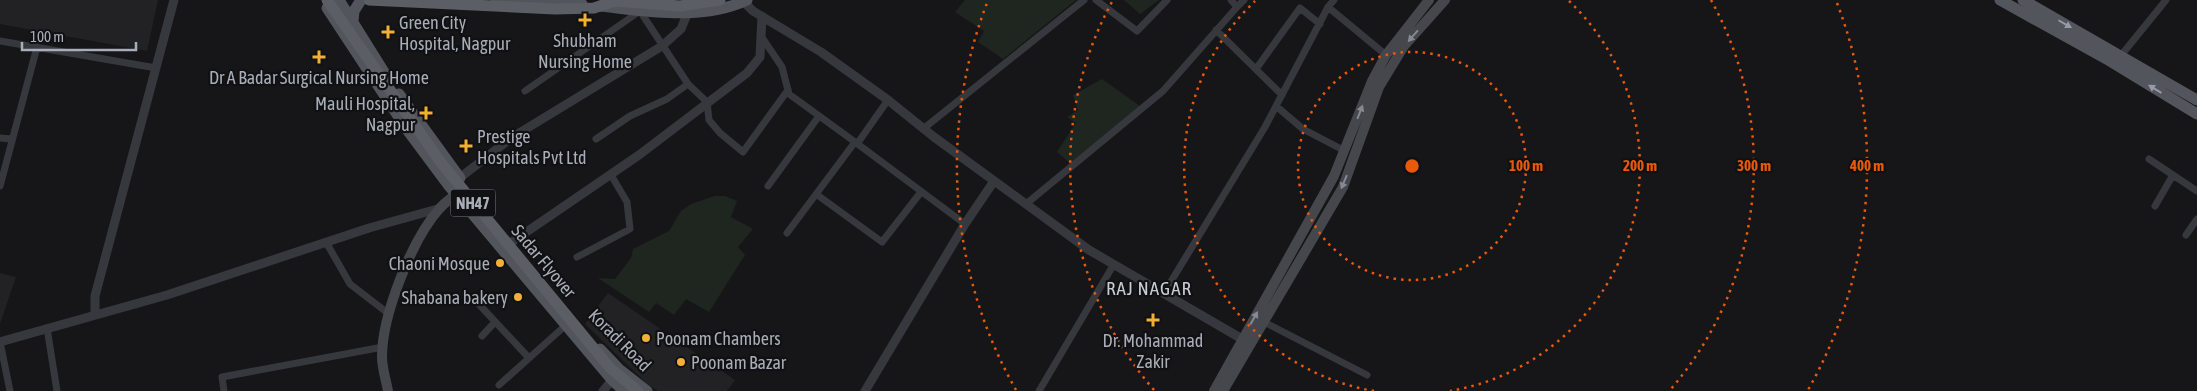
<svg xmlns="http://www.w3.org/2000/svg" width="2197" height="391" viewBox="0 0 2197 391" font-family="'Asap Condensed',sans-serif">
<style>
.built{fill:#222225}
.green{fill:#1e261f}
.lines{fill:none;stroke-linecap:round;stroke-linejoin:round}
.minor{stroke:#37383d;stroke-width:7}
.tertiary{stroke:#37383d;stroke-width:9}
.secondary{stroke:#45474d;stroke-width:10}
.primary{stroke:#53555c;stroke-width:11}
.trunk{stroke:#5b5e65;stroke-width:11}
.trunk-bridge{stroke:#5b5e65;stroke-width:11}
.oneway{fill:#979ba6}
.oneway2{fill:#858993}
.ring{fill:none;stroke:#e8590c;stroke-width:2.5;stroke-dasharray:2.5 5}
.poi-dot{fill:#f2b134;stroke:#111113;stroke-width:2}
.labels{text-anchor:middle;dominant-baseline:central;stroke-width:4.5;stroke-linejoin:round;paint-order:stroke}
.shield{fill:#111113;stroke:#7b7e86;stroke-width:1}
.shield-label{font-size:16px;font-weight:bold;fill:#a8adb8}
.poi-label{font-size:18px;fill:#a8adb8;stroke:#111113;text-anchor:start}
.street-label{font-size:18px;fill:#a8adb8;stroke:#111113}
.neighbourhood-label{font-size:19px;letter-spacing:1px;fill:#c9ccd4;stroke:#111113}
.centre{fill:#e8590c;stroke:#111113;stroke-width:2.5}
.ring-label{font-size:15px;text-anchor:middle;font-weight:bold;fill:#e8590c;stroke:#111113;stroke-width:4.5;stroke-linejoin:round;paint-order:stroke}
</style>
<rect width="100%" height="100%" fill="#161618"/>
<path class="built" d="M 0,0 L 158,0 L 147,51 L 0,24 Z
M 0,273 L 16,277 L 0,324 Z
M 608,293 L 735,380 L 727,391 L 658,391 L 647,384 L 585,324 Z"/>
<path class="green" d="M 965,0 L 1076,0 L 1003,59 L 978,42 L 984,31 L 955,12 Z
M 1124,0 L 1159,0 L 1140,14 Z
M 1102,79 L 1140,106 L 1071,164 L 1057,152 L 1076,123 L 1067,117 L 1078,110 L 1073,95 Z
M 715,196 L 725,196 L 737,201 L 731,217 L 753,229 L 738,247 L 745,255 L 709,312 L 686,299 L 674,315 L 656,303 L 649,312 L 598,278 L 615,279 L 631,258 L 633,249 L 669,231 L 681,211 L 691,204 Z"/>
<g class="lines">
<path class="minor" d="M 1096,0 L 1137,31 L 1167,0
M 1237,7 L 1244,0
M 1328,7 L 1386,55
M 1216,30 L 1282,95
M 761,36 L 782,67 L 789,94 L 855,142
M 0,41 L 156,68
M 2119,58 L 2166,0
M 1256,69 L 1300,8 L 1320,24
M 525,91 L 640,11 L 688,84 L 707,102 L 709,120 L 720,133 L 743,152 L 788,90
M 1276,106 L 1303,129 L 1345,151
M 923,129 L 1084,0
M 0,138 L 12,139
M 596,139 L 630,116 L 667,99 L 688,84
M 857,144 L 888,100
M 2149,159 L 2197,191
M 0,186 L 37,47
M 768,186 L 819,116
M 816,194 L 882,242 L 921,192
M 1026,204 L 1163,91 L 1237,7 L 1231,0
M 2155,206 L 2173,175
M 787,233 L 855,142 L 965,224
M 2186,235 L 2197,219
M 326,242 L 350,284 L 389,314
M 577,257 L 630,229 L 627,202 L 611,175
M 1164,293 L 1265,127 L 1328,7 L 1334,0
M 470,301 L 475,300 L 529,358
M 1264,322 L 1367,375
M 47,328 L 57,391
M 482,336 L 495,322
M 0,342 L 10,391
M 499,385 L 566,325
M 224,391 L 222,377 L 383,347
M 1039,391 L 1114,264"/>
<path class="tertiary" d="M 742,0 L 753,11 L 821,52 L 888,100 L 934,137 L 1089,250 L 1249,343
M 457,180 L 511,138 L 662,46 L 681,29 L 688,12
M 503,248 L 639,155 L 747,73 L 760,57 L 762,16
M 95,315 L 95,296 L 174,0
M 0,342 L 167,295 L 369,228 L 441,208
M 603,391 L 612,380
M 865,391 L 965,224 L 994,181"/>
<path class="secondary" d="M 388,391 C 386,380 382,368 382,357 C 382,315 412,239 440,208 C 446,201 454,196 461,191
M 1214,391 L 1334,176 L 1372,81 L 1386,55 L 1429,0
M 1223,391 L 1343,187 L 1379,87 L 1404,46 L 1445,0"/>
<path class="primary" d="M 339,0 L 387,77
M 496,0 L 582,4
M 2000,0 L 2110,61 L 2197,114
M 2023,0 L 2197,100
M 600,6 C 647,11 702,21 747,0
M 327,8 L 408,131 L 449,186 L 612,380 L 624,391
M 353,21 L 354,11 L 361,0
M 399,94 L 460,178
M 600,349 L 619,369 L 647,391"/>
<path class="trunk" d="M 615,1 L 680,6 L 720,0"/>
<path class="trunk-bridge" d="M 327,0 L 442,164 L 610,368 L 638,391
M 369,0 L 555,9 L 594,8 L 615,1"/>
</g>
<defs><path id="oneway-solid" d="M-6-.8H1V-3.2L6.5 0L1 3.2V.8H-6Z" transform="scale(1.25)"/></defs>
<g class="oneway">
<use href="#oneway-solid" transform="translate(2065 24) rotate(30)"/>
<use href="#oneway-solid" transform="translate(2155 89) rotate(-149)"/>
</g>
<g class="oneway2">
<use href="#oneway-solid" transform="translate(1413 36) rotate(131)"/>
<use href="#oneway-solid" transform="translate(1360 112) rotate(-69)"/>
<use href="#oneway-solid" transform="translate(1344 182) rotate(113)"/>
<use href="#oneway-solid" transform="translate(1254 318) rotate(-61)"/>
</g>
<g class="ring">
<circle cx="1412" cy="166" r="114"/>
<path d="M1374 391A228 228 0 0 1 1255 1M1569 1A228 228 0 0 1 1450 391"/>
<path d="M1154 390A342 342 0 0 1 1113 0M1711 0A342 342 0 0 1 1670 390"/>
<path d="M1016 390A455 455 0 0 1 987 3M1837 3A455 455 0 0 1 1808 390"/>
</g>
<g class="poi-dot">
<path d="M582.5 12.5h5v5h5v5h-5v5h-5v-5h-5v-5h5z"/>
<path d="M385.5 24.5h5v5h5v5h-5v5h-5v-5h-5v-5h5z"/>
<path d="M316.5 49.5h5v5h5v5h-5v5h-5v-5h-5v-5h5z"/>
<path d="M423.5 105.5h5v5h5v5h-5v5h-5v-5h-5v-5h5z"/>
<path d="M463.5 138.5h5v5h5v5h-5v5h-5v-5h-5v-5h5z"/>
<circle cx="500" cy="263" r="5"/>
<circle cx="518" cy="297" r="5"/>
<path d="M1150.5 312.5h5v5h5v5h-5v5h-5v-5h-5v-5h5z"/>
<circle cx="646" cy="338" r="5"/>
<circle cx="681" cy="362" r="5"/>
</g>
<g class="labels">
<rect class="shield" x="450.5" y="189.5" width="45" height="27" rx="4"/>
<g class="shield-label">
<text x="473" y="203">NH47</text>
</g>
<g class="poi-label">
<text x="399" y="22">Green City<tspan x="399" dy="21">Hospital, Nagpur</tspan></text>
<text x="585" y="40" text-anchor="middle">Shubham<tspan x="585" dy="21">Nursing Home</tspan></text>
<text x="319" y="77" text-anchor="middle">Dr A Badar Surgical Nursing Home</text>
<text x="415" y="103" text-anchor="end">Mauli Hospital,<tspan x="415" dy="21">Nagpur</tspan></text>
<text x="477" y="136">Prestige<tspan x="477" dy="21">Hospitals Pvt Ltd</tspan></text>
<text x="490" y="263" text-anchor="end">Chaoni Mosque</text>
<text x="508" y="297" text-anchor="end">Shabana bakery</text>
<text x="656" y="338">Poonam Chambers</text>
<text x="1153" y="340" text-anchor="middle">Dr. Mohammad<tspan x="1153" dy="21">Zakir</tspan></text>
<text x="691" y="362">Poonam Bazar</text>
</g>
<g class="street-label">
<text transform="translate(544 261) rotate(50)">Sadar Flyover</text>
<text transform="translate(620 340) rotate(45)">Koradi Road</text>
</g>
<g class="neighbourhood-label">
<text x="1149" y="288">RAJ NAGAR</text>
</g>
</g>
<circle cx="1412" cy="166" r="8" class="centre"/>
<g class="ring-label">
<text x="1526" y="171">100 m</text>
<text x="1640" y="171">200 m</text>
<text x="1754" y="171">300 m</text>
<text x="1867" y="171">400 m</text>
</g>
<path d="M22 42v8h114v-8" fill="none" stroke="#a8adb8" stroke-width="2.5"/>
<text x="30" y="42" font-size="15" fill="#a8adb8" stroke="#111113" stroke-width="4" paint-order="stroke">100 m</text>
</svg>
